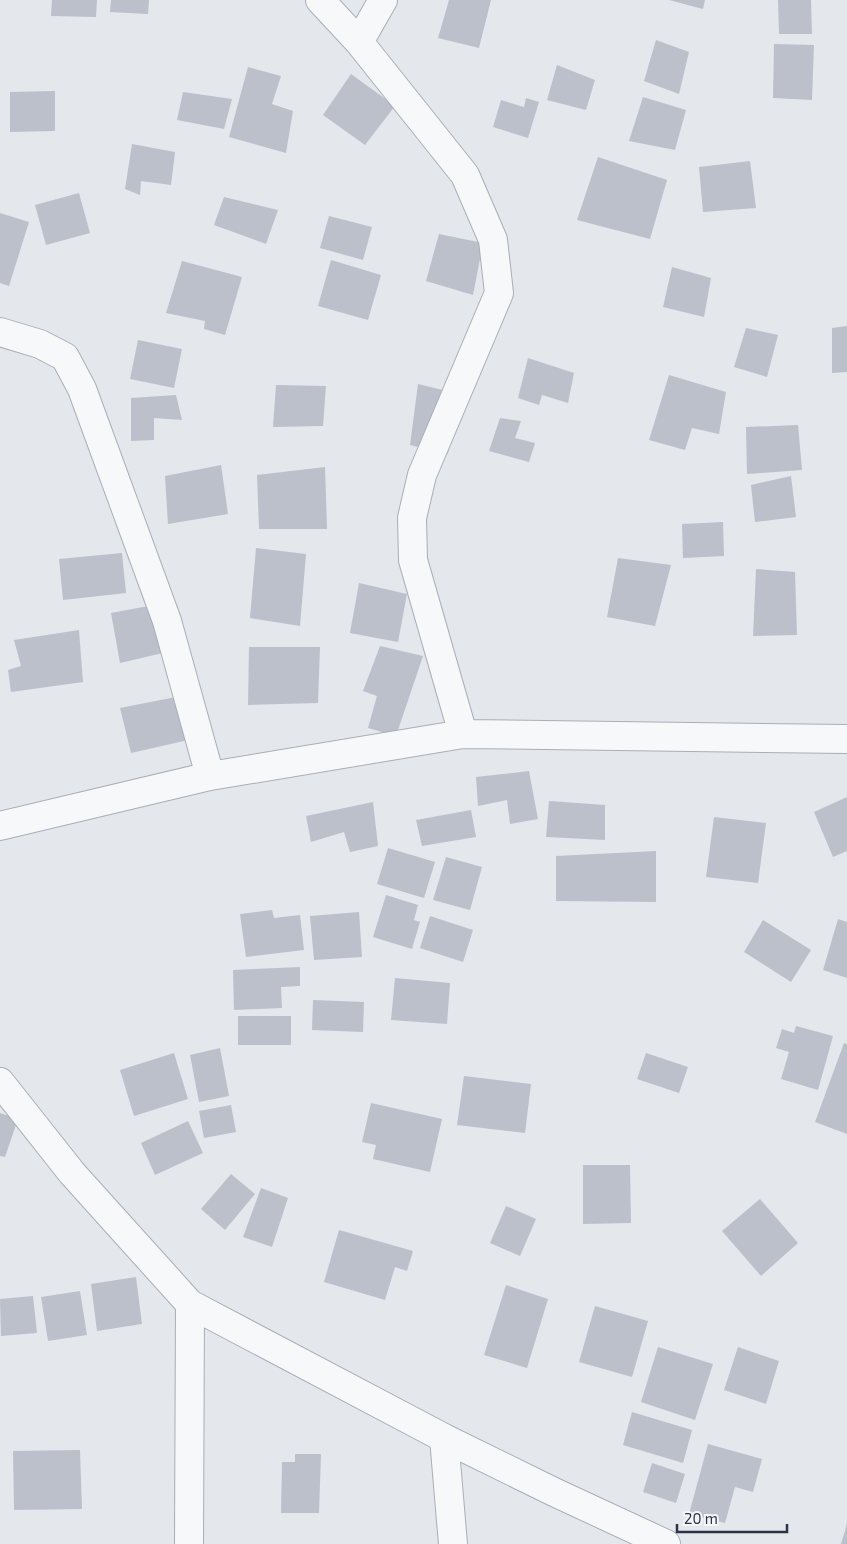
<svg xmlns="http://www.w3.org/2000/svg" width="847" height="1544" viewBox="0 0 847 1544" font-family="'Exo 2',sans-serif">
<style>
.building{fill:#bbc0ca}
.lines{fill:none;stroke-linecap:round;stroke-linejoin:round}
.street-casing{stroke:#a9aeb7;stroke-width:30}
.street{stroke:#f7f8fa;stroke-width:28}
</style>
<rect width="100%" height="100%" fill="#e4e7ec"/>
<path class="building" d="M 52,0 L 97,0 L 96,17 L 51,16 Z
M 111,0 L 149,0 L 148,14 L 110,12 Z
M 449,0 L 491,0 L 479,48 L 438,38 Z
M 669,0 L 705,0 L 703,9 Z
M 778,0 L 811,0 L 812,34 L 779,34 Z
M 656,40 L 689,52 L 679,94 L 644,81 Z
M 774,44 L 814,45 L 812,100 L 773,98 Z
M 557,65 L 595,80 L 586,110 L 547,100 Z
M 248,67 L 281,76 L 272,104 L 293,111 L 286,153 L 229,137 Z
M 351,74 L 395,106 L 365,145 L 323,115 Z
M 55,91 L 55,131 L 10,132 L 10,92 Z
M 183,92 L 232,99 L 224,129 L 177,120 Z
M 643,97 L 686,110 L 675,150 L 629,141 Z
M 526,98 L 539,102 L 528,138 L 493,127 L 501,100 L 524,107 Z
M 132,144 L 175,152 L 171,185 L 141,181 L 140,195 L 125,189 Z
M 598,157 L 667,180 L 650,239 L 577,220 Z
M 750,161 L 756,208 L 703,212 L 699,167 Z
M 79,193 L 90,233 L 46,245 L 35,205 Z
M 224,197 L 278,210 L 266,244 L 214,225 Z
M 0,213 L 29,222 L 9,286 L 0,283 Z
M 329,216 L 372,227 L 363,260 L 320,248 Z
M 439,234 L 483,243 L 473,295 L 426,281 Z
M 331,260 L 381,275 L 368,320 L 318,306 Z
M 182,261 L 242,277 L 225,335 L 204,329 L 205,321 L 166,313 Z
M 672,267 L 711,278 L 704,317 L 663,307 Z
M 847,326 L 847,372 L 832,373 L 832,328 Z
M 746,328 L 778,335 L 767,377 L 734,367 Z
M 138,340 L 182,349 L 174,388 L 130,379 Z
M 528,358 L 574,373 L 568,403 L 542,395 L 539,405 L 518,398 Z
M 669,375 L 726,392 L 719,434 L 692,428 L 685,450 L 649,440 Z
M 418,384 L 459,394 L 448,454 L 410,445 Z
M 276,385 L 326,386 L 323,426 L 273,427 Z
M 176,395 L 182,420 L 154,418 L 154,440 L 131,441 L 131,398 Z
M 500,418 L 521,421 L 515,438 L 535,443 L 529,462 L 489,451 Z
M 798,425 L 802,470 L 747,474 L 746,427 Z
M 221,465 L 228,514 L 168,524 L 165,476 Z
M 325,467 L 327,529 L 259,529 L 257,475 Z
M 791,476 L 796,517 L 755,522 L 751,485 Z
M 723,522 L 724,556 L 683,558 L 682,524 Z
M 256,548 L 306,554 L 300,626 L 250,618 Z
M 122,553 L 126,593 L 63,600 L 59,559 Z
M 618,558 L 671,565 L 655,626 L 607,617 Z
M 756,569 L 795,572 L 797,635 L 753,636 Z
M 359,583 L 407,594 L 398,642 L 350,633 Z
M 154,605 L 167,652 L 120,663 L 111,613 Z
M 79,630 L 83,682 L 11,692 L 8,670 L 21,666 L 14,640 Z
M 380,646 L 423,656 L 396,736 L 368,728 L 377,696 L 363,691 Z
M 249,647 L 320,647 L 318,703 L 248,705 Z
M 186,695 L 197,738 L 131,753 L 120,708 Z
M 529,771 L 538,819 L 510,824 L 507,800 L 478,806 L 476,777 Z
M 847,797 L 847,851 L 833,857 L 814,812 Z
M 549,801 L 605,805 L 605,840 L 546,837 Z
M 373,802 L 378,846 L 350,852 L 344,832 L 311,842 L 306,816 Z
M 471,810 L 476,837 L 422,846 L 416,820 Z
M 714,817 L 766,823 L 758,883 L 706,877 Z
M 388,848 L 435,862 L 424,898 L 377,884 Z
M 656,851 L 656,902 L 556,901 L 556,856 Z
M 446,857 L 482,867 L 470,910 L 433,900 Z
M 386,895 L 418,905 L 414,920 L 420,922 L 412,949 L 373,937 Z
M 272,910 L 274,918 L 300,915 L 304,950 L 246,957 L 240,914 Z
M 359,912 L 362,957 L 314,960 L 310,916 Z
M 430,916 L 473,930 L 463,962 L 420,948 Z
M 838,919 L 847,922 L 847,978 L 823,970 Z
M 763,920 L 811,950 L 791,982 L 744,952 Z
M 300,967 L 300,986 L 281,987 L 282,1008 L 234,1010 L 233,970 Z
M 395,978 L 450,983 L 447,1024 L 391,1020 Z
M 313,1000 L 364,1002 L 363,1032 L 312,1030 Z
M 238,1016 L 291,1016 L 291,1045 L 238,1045 Z
M 796,1026 L 833,1036 L 818,1090 L 781,1079 L 789,1052 L 776,1048 L 782,1029 L 794,1033 Z
M 844,1043 L 847,1044 L 847,1134 L 815,1122 Z
M 220,1048 L 229,1096 L 199,1102 L 190,1055 Z
M 174,1053 L 188,1099 L 134,1116 L 120,1070 Z
M 646,1053 L 688,1067 L 679,1093 L 637,1079 Z
M 464,1076 L 531,1084 L 525,1133 L 457,1125 Z
M 371,1103 L 442,1119 L 430,1172 L 373,1159 L 376,1145 L 362,1142 Z
M 231,1105 L 236,1132 L 204,1138 L 199,1111 Z
M 0,1113 L 18,1119 L 5,1157 L 0,1156 Z
M 188,1121 L 203,1153 L 155,1175 L 141,1143 Z
M 583,1165 L 630,1165 L 631,1223 L 583,1224 Z
M 231,1174 L 255,1194 L 225,1230 L 201,1209 Z
M 261,1188 L 288,1198 L 272,1247 L 243,1237 Z
M 760,1199 L 798,1243 L 761,1276 L 722,1231 Z
M 506,1206 L 536,1219 L 520,1256 L 490,1243 Z
M 339,1230 L 413,1251 L 407,1271 L 395,1267 L 385,1300 L 324,1282 Z
M 136,1277 L 142,1324 L 97,1331 L 91,1284 Z
M 506,1285 L 548,1299 L 527,1368 L 484,1355 Z
M 80,1291 L 87,1335 L 48,1341 L 41,1297 Z
M 33,1296 L 37,1333 L 1,1336 L 0,1299 Z
M 595,1306 L 648,1321 L 632,1377 L 579,1362 Z
M 658,1347 L 713,1364 L 695,1420 L 641,1402 Z
M 738,1347 L 779,1361 L 766,1404 L 724,1390 Z
M 632,1412 L 692,1430 L 683,1463 L 623,1445 Z
M 708,1444 L 762,1459 L 753,1492 L 735,1487 L 725,1523 L 689,1514 Z
M 80,1450 L 82,1509 L 14,1510 L 13,1451 Z
M 295,1454 L 321,1454 L 319,1513 L 281,1513 L 282,1462 L 295,1462 Z
M 652,1463 L 685,1474 L 676,1503 L 643,1492 Z
M 847,1524 L 847,1544 L 841,1544 Z"/>
<g class="lines">
<g class="street-casing">
<path id="street" d="M 359,42 L 383,0
M 0,332 L 40,344 L 65,357 L 82,389 L 167,621 L 210,776
M 463,734 L 847,739
M 0,826 L 210,776 L 463,734 L 413,560 L 412,518 L 422,475 L 499,293 L 493,240 L 465,175 L 359,42 L 320,0
M 0,1082 L 72,1173 L 190,1304 L 444,1438 L 554,1492 L 666,1544
M 444,1438 L 453,1544
M 189,1544 L 190,1304"/>
</g>
<use href="#street" class="street"/>
</g>
<path d="M677 1524v8h110v-8" fill="none" stroke="#2b3445" stroke-width="2.5"/>
<text x="684" y="1524" font-size="15" fill="#2b3445" stroke="#f4f6f9" stroke-width="4" paint-order="stroke">20 m</text>
</svg>
